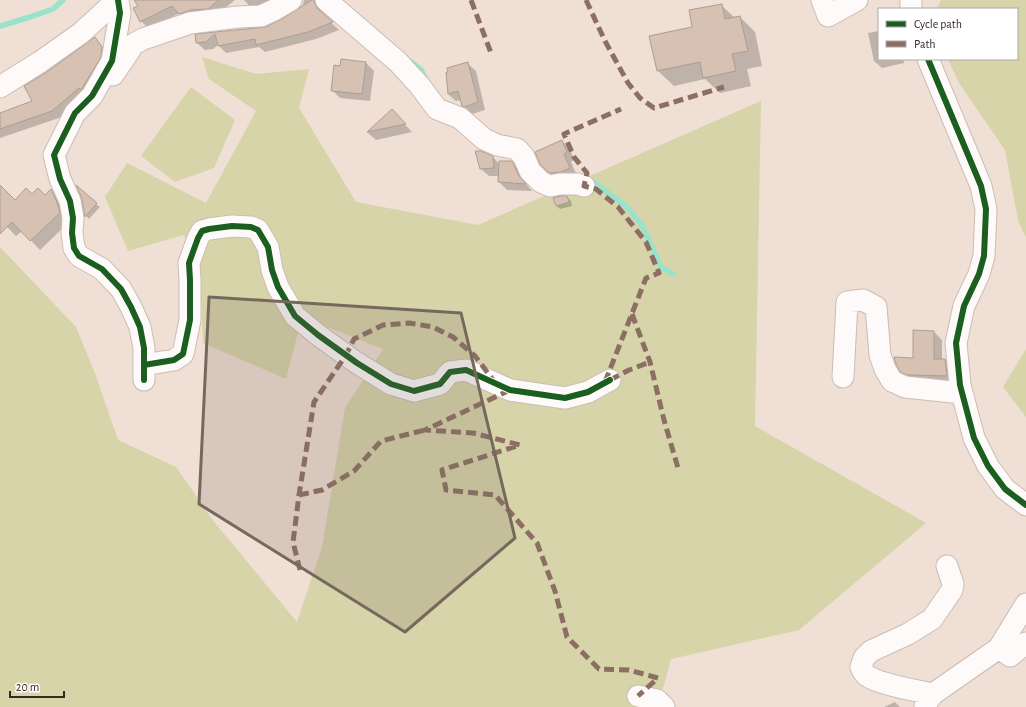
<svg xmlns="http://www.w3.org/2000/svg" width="1026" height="707" viewBox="0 0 1026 707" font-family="'Alegreya Sans',sans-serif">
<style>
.green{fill:#d7d4aa}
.shadow{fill:#0003}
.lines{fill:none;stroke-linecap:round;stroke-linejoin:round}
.stream{stroke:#99e2cb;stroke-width:5.5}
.building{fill:#d6c1b2;stroke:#ab9e94}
.street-casing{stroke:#cbbdb4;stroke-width:23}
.street{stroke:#fdfaf9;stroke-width:21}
.quiet{stroke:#8d6e63;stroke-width:5;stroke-dasharray:10 5;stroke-linecap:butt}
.cycleway-casing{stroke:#fff;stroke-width:8}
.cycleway{stroke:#1b5e20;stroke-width:6}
.marked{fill:#77685e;fill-opacity:0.2;stroke:#77685e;stroke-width:3;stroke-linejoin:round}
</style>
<rect width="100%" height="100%" fill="#efdfd4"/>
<path class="green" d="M 941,0 L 1026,0 L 1026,238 L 1018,220 L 1005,150 L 959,83 L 948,59 L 1017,59 L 1017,9 L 937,9 Z
M 202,57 L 256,74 L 309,69 L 299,108 L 356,202 L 478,225 L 761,101 L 755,426 L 926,523 L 799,630 L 671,659 L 658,707 L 0,707 L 0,247 L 76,327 L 96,376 L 118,440 L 176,467 L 215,523 L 297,622 L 322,547 L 345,408 L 383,349 L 302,317 L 286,379 L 203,343 L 200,271 L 184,235 L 128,251 L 105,197 L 127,163 L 206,203 L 256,111 L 209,79 Z
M 191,87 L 235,120 L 214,168 L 175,182 L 141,156 Z
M 1026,349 L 1026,417 L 1003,387 Z"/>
<path class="shadow" d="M 135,0 L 235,0 L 215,16 L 187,21 L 180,13 L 148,28 L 141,21 L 140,6 Z
M 244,0 L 273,0 L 255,12 Z
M 304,0 L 314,0 L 321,7 L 323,15 L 339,30 L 316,39 L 265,52 L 259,47 L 226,53 L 218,45 L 213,49 L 205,50 L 197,43 L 196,35 L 262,29 L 308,10 L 303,4 Z
M 721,5 L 735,18 L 740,17 L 755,32 L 762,66 L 747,69 L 751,86 L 720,93 L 705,79 L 674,86 L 658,71 L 694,27 Z
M 879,31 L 879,59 L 903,59 L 904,63 L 882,68 L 874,61 L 868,33 Z
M 95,38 L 109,54 L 87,95 L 59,118 L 0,138 L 0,114 L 34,102 L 47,73 Z
M 366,63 L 374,71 L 370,101 L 340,98 L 332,90 L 341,67 Z
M 468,64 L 476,71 L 485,110 L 472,114 L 463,106 L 462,100 L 456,101 L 448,94 L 448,69 Z
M 392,111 L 412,132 L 376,140 L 368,133 Z
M 562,141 L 570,149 L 574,160 L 571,162 L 577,176 L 557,180 L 541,164 Z
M 493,157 L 500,165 L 511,162 L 519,170 L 527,185 L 532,191 L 507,190 L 499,182 L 500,176 L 489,176 L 481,169 Z
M 0,187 L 15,201 L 32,195 L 45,196 L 51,190 L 60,199 L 69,222 L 40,250 L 22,231 L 16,236 L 0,220 Z
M 567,197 L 571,201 L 572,206 L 560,209 L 557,206 L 555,198 Z
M 83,198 L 96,204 L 100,207 L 89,219 L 86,216 Z
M 914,331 L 934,332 L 942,340 L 942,360 L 945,360 L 953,368 L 954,383 L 909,379 L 901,371 L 914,359 Z
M 895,702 L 900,707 L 884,707 Z"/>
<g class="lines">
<path class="stream" d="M 0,26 L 30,17 L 53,9 L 63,0
M 411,62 L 421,70 L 425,78
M 586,181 L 594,182 L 627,207 L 642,225 L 661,267 L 673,274"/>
</g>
<path class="building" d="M 134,0 L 219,0 L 208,9 L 191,10 L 179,14 L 172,6 L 140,22 L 133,8 L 138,6 Z
M 312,0 L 314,0 L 315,4 L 318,9 L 333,22 L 308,32 L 256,45 L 255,39 L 218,46 L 215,34 L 206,42 L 196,43 L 195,34 L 266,27 L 280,20 Z
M 722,4 L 725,19 L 740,16 L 748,51 L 732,54 L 736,71 L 703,78 L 700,62 L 657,71 L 649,36 L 692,27 L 689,10 Z
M 95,37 L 102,47 L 101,57 L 81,90 L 79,88 L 52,111 L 0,129 L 0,113 L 32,101 L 24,86 L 47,72 Z
M 341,59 L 366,62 L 362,94 L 331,91 L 334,65 L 340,66 Z
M 468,62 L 478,102 L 464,107 L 462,106 L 458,91 L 448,94 L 446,72 L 448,72 L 447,68 Z
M 392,109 L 406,124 L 367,132 Z
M 562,140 L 567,152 L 564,154 L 570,168 L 561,172 L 551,173 L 548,172 L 540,164 L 535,152 Z
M 475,151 L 481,151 L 493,156 L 494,168 L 480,169 Z
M 499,161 L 512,161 L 519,176 L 526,184 L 498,182 Z
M 0,185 L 15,200 L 26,188 L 32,194 L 38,188 L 45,195 L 51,189 L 58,205 L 60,213 L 30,241 L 12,222 L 0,234 Z
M 76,185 L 97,203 L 85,217 L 82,199 Z
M 561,196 L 567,196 L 569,202 L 556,206 L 553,198 Z
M 913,330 L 934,331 L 934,359 L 945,359 L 947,376 L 907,375 L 900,372 L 896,364 L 894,357 L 913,358 Z"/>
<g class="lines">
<g class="street-casing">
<path id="street" d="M 118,0 L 120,13 L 112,61 L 92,96 L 75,113 L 54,155 L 60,179 L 70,201 L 73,218 L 72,233 L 74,248 L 79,256 L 102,269 L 121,289 L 131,307 L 140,327 L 144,348 L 144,380
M 326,0 L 398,62 L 420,86 L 437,109 L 460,118 L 484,139 L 497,145 L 517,149 L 524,157 L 530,171 L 541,182 L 550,186 L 560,184 L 578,184 L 584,186
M 822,0 L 828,16 L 857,0
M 911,0 L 911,9
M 928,59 L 981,186 L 986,209 L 984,256 L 979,274 L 964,306 L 956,343 L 960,385 L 974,438 L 988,466 L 1005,489 L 1026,505
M 113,75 L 134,44 L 143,39 L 190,23 L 238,17 L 261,16 L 274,10 L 291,0
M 0,87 L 40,62 L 81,33 L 117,0
M 144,365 L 174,360 L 183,354 L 190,320 L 190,280 L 189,263 L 198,238 L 202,231 L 209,229 L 232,226 L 251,227 L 258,230 L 268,247 L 272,270 L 278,287 L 295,316 L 318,335 L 357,363 L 391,384 L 414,391 L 440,384 L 450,372 L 466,370 L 510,390 L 565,398 L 588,392 L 610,380
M 843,377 L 847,302 L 863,300 L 876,307 L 880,355 L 885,369 L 892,381 L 905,387 L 962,393
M 999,648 L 1010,656 L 1026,643
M 933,694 C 918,691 877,684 866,675 C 864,673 862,670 861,667 L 864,658 L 871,651 L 908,634 L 932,619 L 952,590 L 953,584 L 947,566
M 638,696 L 657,700 L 664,707
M 925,705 L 933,694 L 999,648 L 1026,604"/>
</g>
<use href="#street" class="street"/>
<path class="quiet" d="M 471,0 L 491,53
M 586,0 L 605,41 L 628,83 L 640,98 L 654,108 L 724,87
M 632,314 L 650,362 L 664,420 L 678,468
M 610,380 L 629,370 L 650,362
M 605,382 L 646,278 L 659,273 L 646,242 L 618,207 L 596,189 L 584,186 L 587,173 L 574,157 L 564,134 L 621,109
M 510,390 L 425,430 L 473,433 L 520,445 L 442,470 L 446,490 L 495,495 L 537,543 L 555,591 L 567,637 L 599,669 L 629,670 L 658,678 L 638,696
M 299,495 L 322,490 L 354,471 L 381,441 L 425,430
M 300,570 L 293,542 L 299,495 L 314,402 L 346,355 L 354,339 L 383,325 L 409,323 L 433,327 L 453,337 L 475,356 L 493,380"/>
<g class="cycleway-casing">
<path id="cycleway" d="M 118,0 L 120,13 L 112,61 L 92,96 L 75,113 L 54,155 L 60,179 L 70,201 L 73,218 L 72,233 L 74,248 L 79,256 L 102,269 L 121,289 L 131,307 L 140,327 L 144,348 L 144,380
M 928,59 L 981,186 L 986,209 L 984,256 L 979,274 L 964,306 L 956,343 L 960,385 L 974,438 L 988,466 L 1005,489 L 1026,505
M 144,365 L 174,360 L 183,354 L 190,320 L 190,280 L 189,263 L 198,238 L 202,231 L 209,229 L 232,226 L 251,227 L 258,230 L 268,247 L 272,270 L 278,287 L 295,316 L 318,335 L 357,363 L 391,384 L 414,391 L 440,384 L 450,372 L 466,370 L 510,390 L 565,398 L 588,392 L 610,380"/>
</g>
<use href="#cycleway" class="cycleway"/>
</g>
<path class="marked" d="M 209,297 L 461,313 L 515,538 L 405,632 L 199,504 Z"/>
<rect x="878" y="8" width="140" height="52" fill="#ffffff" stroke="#afa9a5"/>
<rect x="886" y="21" width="20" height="6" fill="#1b5e20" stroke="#afa9a5"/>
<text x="914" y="28" font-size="12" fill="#37281f">Cycle path</text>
<rect x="886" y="41" width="20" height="6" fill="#8d6e63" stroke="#afa9a5"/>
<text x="914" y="48" font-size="12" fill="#37281f">Path</text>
<path d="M10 691v6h54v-6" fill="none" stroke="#37281f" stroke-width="2"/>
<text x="16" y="691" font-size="12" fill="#37281f" stroke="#ffffff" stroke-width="3" paint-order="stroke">20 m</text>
</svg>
